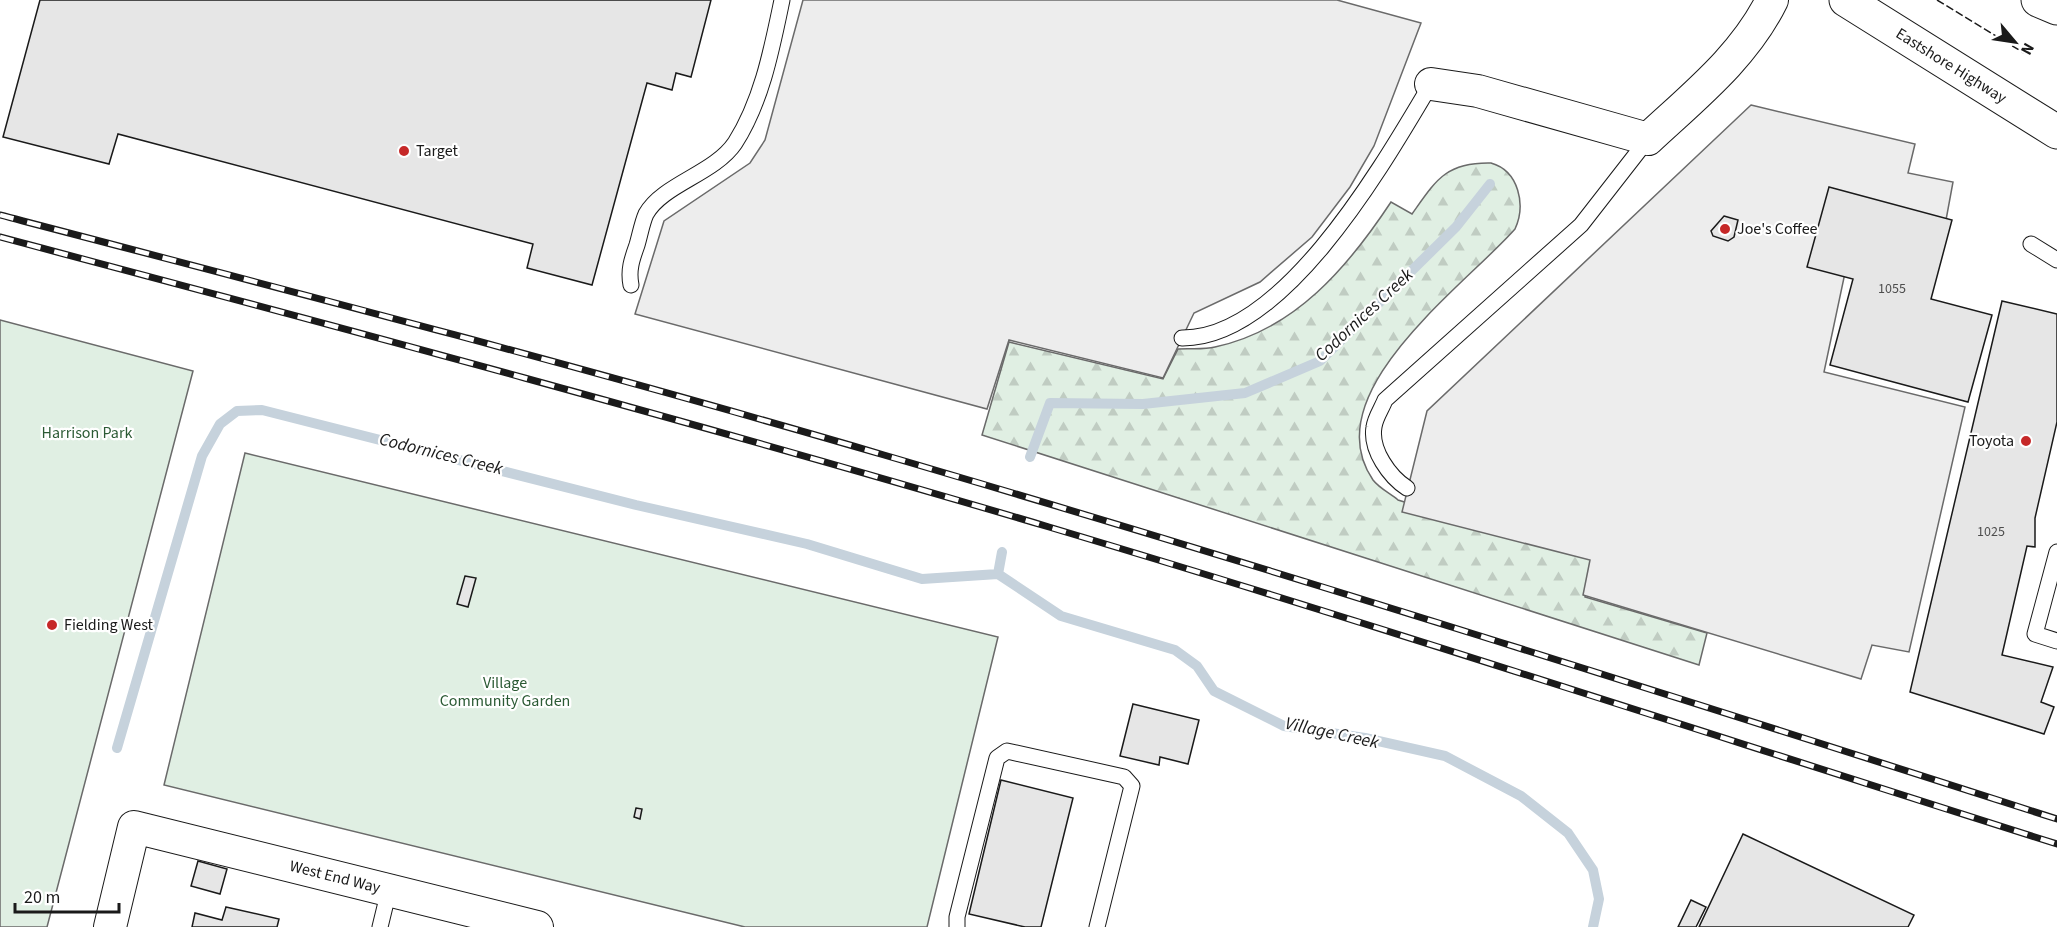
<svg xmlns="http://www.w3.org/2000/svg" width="2057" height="927" viewBox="0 0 2057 927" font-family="'Source Sans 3',sans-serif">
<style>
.forest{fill:url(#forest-firs);stroke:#6a6a6a;stroke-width:1.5}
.green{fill:#e0efe3;stroke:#6a6a6a;stroke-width:1.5}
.parking{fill:#ededed;stroke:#6a6a6a;stroke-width:1.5}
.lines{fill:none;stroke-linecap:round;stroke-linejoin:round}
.stream{stroke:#c6d2dc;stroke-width:10}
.building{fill:#e6e6e6;stroke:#1a1a1a;stroke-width:1.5}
.lane-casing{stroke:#1a1a1a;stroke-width:17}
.street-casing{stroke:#1a1a1a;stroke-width:34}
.secondary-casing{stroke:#1a1a1a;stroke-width:35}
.highway-casing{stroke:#1a1a1a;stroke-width:35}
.lane{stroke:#fff;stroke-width:15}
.street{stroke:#fff;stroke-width:32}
.secondary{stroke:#fff;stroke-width:33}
.highway{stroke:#fff;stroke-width:33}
.rail-casing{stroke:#1a1a1a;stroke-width:7}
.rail{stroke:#fff;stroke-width:4.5;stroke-dasharray:14;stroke-linecap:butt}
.fence{stroke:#1a1a1a;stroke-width:1.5;stroke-dasharray:8 3;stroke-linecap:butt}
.poi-dot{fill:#c62828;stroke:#fff;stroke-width:2}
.labels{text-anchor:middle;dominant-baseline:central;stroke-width:4.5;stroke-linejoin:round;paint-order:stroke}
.number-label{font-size:14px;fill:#4d4d4d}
.street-label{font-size:16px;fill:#1a1a1a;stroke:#fff}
.poi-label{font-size:16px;fill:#1a1a1a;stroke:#fff;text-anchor:start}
.park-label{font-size:16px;fill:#2b5a34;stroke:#fff}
.water-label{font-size:18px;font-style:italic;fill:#1a1a1a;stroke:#fff}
</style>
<defs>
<pattern id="forest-firs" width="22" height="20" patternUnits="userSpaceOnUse" patternTransform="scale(1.5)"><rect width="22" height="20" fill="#e0efe3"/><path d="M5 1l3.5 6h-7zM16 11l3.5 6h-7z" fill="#c0ccc2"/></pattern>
</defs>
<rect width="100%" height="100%" fill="#fff"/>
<path class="forest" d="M 1491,163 C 1519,171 1526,205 1515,229 C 1466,285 1313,393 1373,480 C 1379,488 1391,494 1398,500 L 1591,559 L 1585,597 L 1707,633 L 1699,665 L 982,435 L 1009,342 L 1163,379 L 1178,349 C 1189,348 1203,350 1215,347 C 1295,330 1348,267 1391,202 L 1412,214 C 1436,180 1446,162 1491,163 Z"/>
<path class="green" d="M 0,320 L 193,371 L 47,927 L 0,927 Z
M 245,453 L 998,637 L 927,927 L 745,927 L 164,785 Z"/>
<path class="parking" d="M 803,0 L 1337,0 L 1421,23 L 1374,146 L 1350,187 L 1312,237 L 1260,282 L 1194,313 L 1163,378 L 1009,340 L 987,409 L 635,314 L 664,221 L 750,163 L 765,140 Z
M 1751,105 L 1915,144 L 1908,173 L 1953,182 L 1946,220 L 1860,202 L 1824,372 L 1965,407 L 1909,652 L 1872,645 L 1861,679 L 1583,595 L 1590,560 L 1402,512 L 1427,411 Z"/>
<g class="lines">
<path class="stream" d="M 1030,457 L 1050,403 L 1143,404 L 1245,393 L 1320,361 L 1456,227 L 1490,184
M 1002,552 L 998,574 L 1061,616 L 1175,650 L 1197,666 L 1214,691 L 1284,726 L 1365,738 L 1445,756 L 1521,796 L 1568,833 L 1593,870 L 1599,899 L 1593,927
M 117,748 L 202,456 L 220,424 L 237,411 L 262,410 L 636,505 L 807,544 L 922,579 L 998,574"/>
</g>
<path class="building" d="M 40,0 L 711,0 L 691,77 L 676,73 L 672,90 L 647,83 L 592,285 L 527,268 L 533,244 L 118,134 L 109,164 L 3,137 Z
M 1829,187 L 1952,220 L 1931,299 L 1992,315 L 1968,402 L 1830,365 L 1853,279 L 1807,267 Z
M 1724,216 L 1738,220 L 1734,237 L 1728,241 L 1713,236 L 1711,231 Z
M 2002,301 L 2057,314 L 2057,422 L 2035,518 L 2035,547 L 2027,546 L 2002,655 L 2053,667 L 2041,702 L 2054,707 L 2044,734 L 1910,692 Z
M 465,576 L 476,578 L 468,607 L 457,604 Z
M 1133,704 L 1199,720 L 1188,764 L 1160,757 L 1159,765 L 1120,756 Z
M 1001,780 L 1073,798 L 1041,927 L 1025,927 L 969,914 Z
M 636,808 L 642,809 L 640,819 L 634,817 Z
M 1743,834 L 1914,915 L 1908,927 L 1699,927 Z
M 198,861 L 227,869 L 220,894 L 191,886 Z
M 1691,900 L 1706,907 L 1696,927 L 1678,927 Z
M 226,907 L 279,919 L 277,927 L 192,927 L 195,913 L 222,920 Z"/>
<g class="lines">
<g class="lane-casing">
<path id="lane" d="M 2031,244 L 2057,260
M 631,285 C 628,270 632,259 637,245 C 640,235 642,223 646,214 C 663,184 714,174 735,143 C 762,101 772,48 782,0
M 1182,338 C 1284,339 1384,163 1431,84
M 1407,488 C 1390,477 1370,450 1374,427 C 1375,418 1382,408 1385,400 L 1581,225 L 1648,139
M 2057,552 L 2035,634 L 2057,641
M 380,927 L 389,890
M 957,927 L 957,917 L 997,758 L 1007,751 L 1124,777 L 1132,786 L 1097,927"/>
</g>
<g class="street-casing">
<g id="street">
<path d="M 1431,84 L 1478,91 L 1648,139 C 1693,97 1744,57 1772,0"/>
<path id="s1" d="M 110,927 L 134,827 L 537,927"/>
</g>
</g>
<g class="secondary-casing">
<g id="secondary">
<path id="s2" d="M 1846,0 L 2057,132"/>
</g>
</g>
<g class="highway-casing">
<path id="highway" d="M 2038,0 L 2057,8"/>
</g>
<use href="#lane" class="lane"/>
<use href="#street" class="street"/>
<use href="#secondary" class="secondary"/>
<use href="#highway" class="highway"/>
<g class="rail-casing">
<path id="rail" d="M 0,215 C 295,292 591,369 884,455 C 1277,570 1667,694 2057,819
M 0,237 C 351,330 701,424 1049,527 C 1387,628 1721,738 2057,844"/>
</g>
<use href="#rail" class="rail"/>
<path class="fence" d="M 1937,0 L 2024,53"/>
</g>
<g class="poi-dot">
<circle cx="404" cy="151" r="6"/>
<circle cx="1725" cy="229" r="6"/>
<circle cx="2026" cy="441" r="6"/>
<circle cx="52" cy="625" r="6"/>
</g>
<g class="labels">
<g class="number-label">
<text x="1892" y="289">1055</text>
<text x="1991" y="532">1025</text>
</g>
<g class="street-label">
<text stroke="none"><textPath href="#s2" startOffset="124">Eastshore Highway</textPath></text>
<text stroke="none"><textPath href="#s1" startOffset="310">West End Way</textPath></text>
</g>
<g class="poi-label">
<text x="416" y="151">Target</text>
<text x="1737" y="229">Joe's Coffee</text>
<text x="2014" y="441" text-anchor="end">Toyota</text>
<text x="64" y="625">Fielding West</text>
</g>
<g class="park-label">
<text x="87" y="433">Harrison Park</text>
<text x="505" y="683">Village<tspan x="505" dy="18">Community Garden</tspan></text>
</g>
<g class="water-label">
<text transform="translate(1364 315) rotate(-43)">Codornices Creek</text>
<text transform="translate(441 454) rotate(14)">Codornices Creek</text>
<text transform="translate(1332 733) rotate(12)">Village Creek</text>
</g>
</g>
<g transform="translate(2015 42) rotate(119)" stroke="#ffffff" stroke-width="4.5" paint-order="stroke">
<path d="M0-4.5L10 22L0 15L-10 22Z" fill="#1a1a1a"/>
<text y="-9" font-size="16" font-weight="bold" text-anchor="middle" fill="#1a1a1a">N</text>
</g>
<path d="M15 903v9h104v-9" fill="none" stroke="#1a1a1a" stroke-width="3"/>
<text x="24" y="903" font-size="18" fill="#1a1a1a" stroke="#ffffff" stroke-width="4.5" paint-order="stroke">20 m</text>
</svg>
